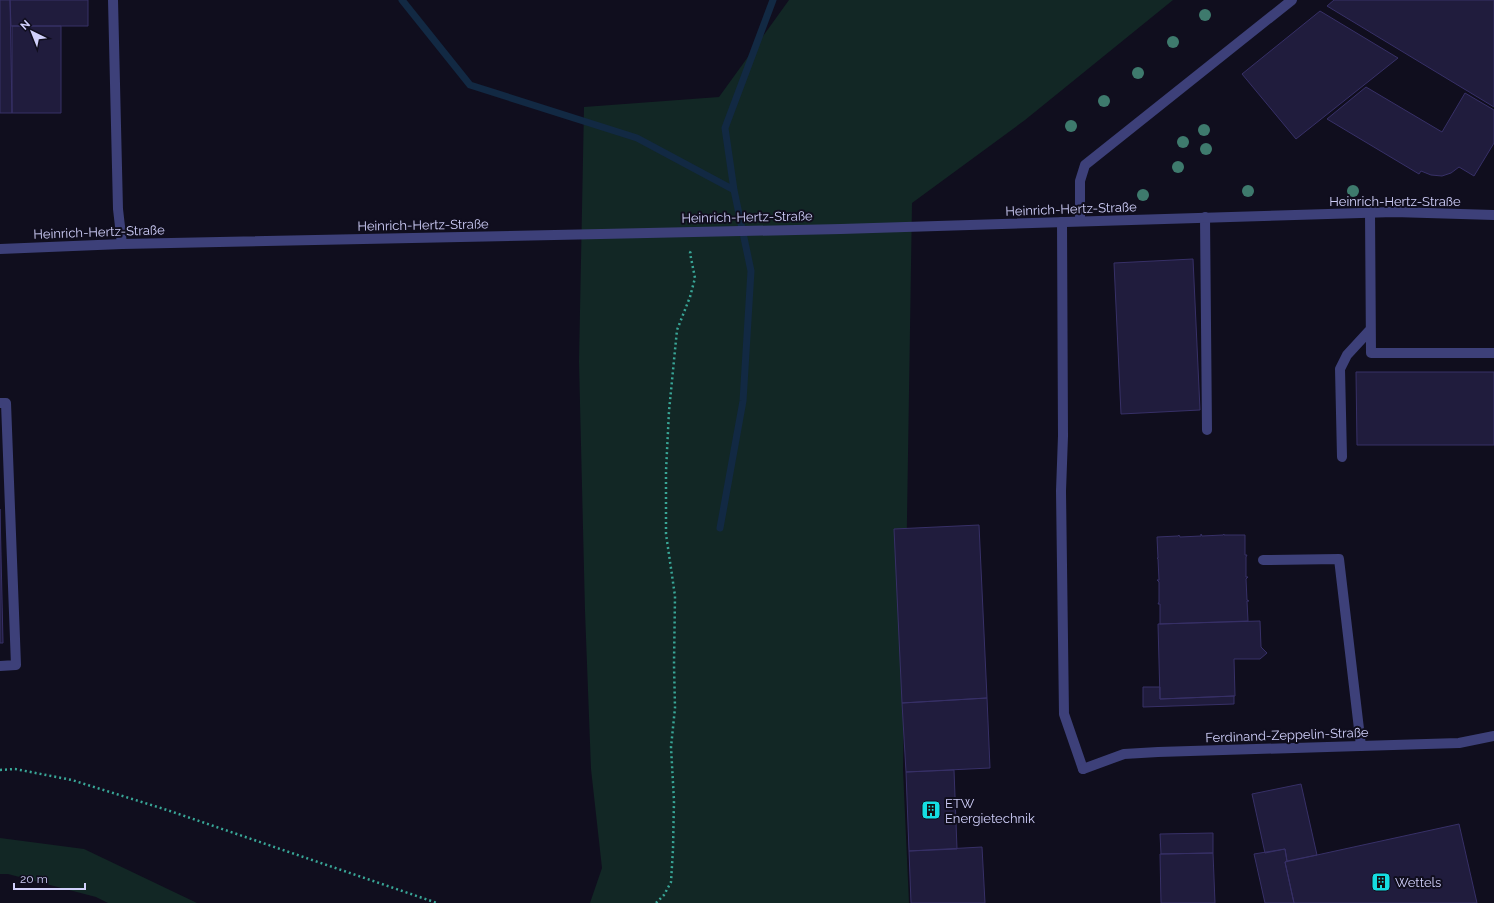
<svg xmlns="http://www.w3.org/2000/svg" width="1494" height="903" viewBox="0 0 1494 903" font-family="Raleway,sans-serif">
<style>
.green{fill:#122725}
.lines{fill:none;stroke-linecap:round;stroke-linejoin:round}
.stream{stroke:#122943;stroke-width:7}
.building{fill:#201c3d;stroke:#373067}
.path{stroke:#39a697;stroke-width:2.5;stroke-dasharray:2 3;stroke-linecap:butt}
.lane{stroke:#3d4079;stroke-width:10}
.street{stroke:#3d4079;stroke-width:10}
.tree{fill:#3e7a6d}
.labels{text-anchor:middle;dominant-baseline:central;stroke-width:4;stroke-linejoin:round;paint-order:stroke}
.street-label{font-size:13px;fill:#d1d0fb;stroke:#100e1e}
.poi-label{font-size:13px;fill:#d1d0fb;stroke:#100e1e;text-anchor:start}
</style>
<rect width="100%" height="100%" fill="#100e1e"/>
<path class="green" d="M 789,0 L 1173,0 L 1025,120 L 912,203 L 903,770 L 909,903 L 590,903 L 602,868 L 591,769 L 585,611 L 579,362 L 584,107 L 719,97 Z
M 0,838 L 84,849 L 197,903 L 108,903 L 96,897 L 8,874 L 0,874 Z"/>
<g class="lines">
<path class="stream" d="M 402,0 L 470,85 L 637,138 L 734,190
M 720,528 L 743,401 L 751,271 L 734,190 L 725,128 L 773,0"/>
</g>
<path class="building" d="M 0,0 L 10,0 L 12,113 L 0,113 Z
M 10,0 L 88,0 L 88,26 L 11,26 Z
M 1334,0 L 1494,0 L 1494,107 L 1327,6 Z
M 1320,11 L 1398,58 L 1296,139 L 1242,74 Z
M 12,26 L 61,26 L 61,113 L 12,113 Z
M 1366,87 L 1442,132 L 1465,93 L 1494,110 L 1494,143 L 1474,176 L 1459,167 L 1451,173 L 1442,176 L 1431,175 L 1421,171 L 1419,174 L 1327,119 Z
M 1193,259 L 1200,410 L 1121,414 L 1114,263 Z
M 1356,372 L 1494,372 L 1494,445 L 1357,445 Z
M 0,509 L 3,643 L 0,643 Z
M 979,525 L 987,698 L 902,703 L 894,529 Z
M 1201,534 L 1202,536 L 1223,535 L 1224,534 L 1224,535 L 1245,535 L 1245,555 L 1247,555 L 1246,557 L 1246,577 L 1248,577 L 1246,579 L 1247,600 L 1249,601 L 1247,601 L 1248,621 L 1160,624 L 1160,604 L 1158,604 L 1159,602 L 1159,582 L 1157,580 L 1159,580 L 1158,559 L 1157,558 L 1158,558 L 1157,537 L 1178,536 L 1179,535 L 1180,537 L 1201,536 Z
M 1260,621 L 1261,647 L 1267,653 L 1260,659 L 1234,659 L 1235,696 L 1160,699 L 1158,624 Z
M 1143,687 L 1160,687 L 1160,699 L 1234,696 L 1234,704 L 1143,707 Z
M 987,698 L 990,768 L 906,772 L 902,703 Z
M 954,770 L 957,849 L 909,851 L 906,772 Z
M 1301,784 L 1317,855 L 1287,861 L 1285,849 L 1265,853 L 1252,794 Z
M 1459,824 L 1477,903 L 1294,903 L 1285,862 Z
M 1213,833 L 1213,853 L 1161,854 L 1160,834 Z
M 982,847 L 985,903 L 911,903 L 909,851 Z
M 1285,849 L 1287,861 L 1285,862 L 1294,903 L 1265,903 L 1254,854 Z
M 1213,853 L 1215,903 L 1161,903 L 1160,854 Z"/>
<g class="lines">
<path class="path" d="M 0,770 L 15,769 L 72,780 L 167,810 L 437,903
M 656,903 L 664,895 L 671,882 L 673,849 L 674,801 L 671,747 L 675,708 L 674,664 L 675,596 L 666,534 L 666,471 L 669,411 L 677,330 L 690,297 L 695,278 L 690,253 L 692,249"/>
<path class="lane" d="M 113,0 L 118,209 L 122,244
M 1370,212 L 1371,353 L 1494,353
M 1205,217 L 1207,430
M 1080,221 L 1080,181 L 1085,165 L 1292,0
M 1062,222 L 1063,436 L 1061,491 L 1064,714 L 1083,769
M 0,403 L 6,403 L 16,665 L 0,666
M 1342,457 L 1340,369 L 1347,355 L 1370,330
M 1263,560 L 1339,559 L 1361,746"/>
<path class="street" d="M 0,249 L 122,244 L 841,229 L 1394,212 L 1494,215
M 1083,769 L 1124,754 L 1158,752 L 1459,743 L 1494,736"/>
</g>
<g class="tree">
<circle cx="1205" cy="15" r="6"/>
<circle cx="1173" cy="42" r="6"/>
<circle cx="1138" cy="73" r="6"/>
<circle cx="1104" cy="101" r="6"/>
<circle cx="1071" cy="126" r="6"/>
<circle cx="1204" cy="130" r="6"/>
<circle cx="1183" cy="142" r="6"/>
<circle cx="1206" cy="149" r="6"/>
<circle cx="1178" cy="167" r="6"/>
<circle cx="1248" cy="191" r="6"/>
<circle cx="1353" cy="191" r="6"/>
<circle cx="1143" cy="195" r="6"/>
</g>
<defs>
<g id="building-square" transform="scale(1)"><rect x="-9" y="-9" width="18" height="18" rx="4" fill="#15dde1" stroke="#100e1e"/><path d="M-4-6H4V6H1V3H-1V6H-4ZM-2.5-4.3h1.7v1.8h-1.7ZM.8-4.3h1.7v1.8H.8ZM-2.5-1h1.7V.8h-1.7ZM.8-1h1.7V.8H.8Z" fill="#111"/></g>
</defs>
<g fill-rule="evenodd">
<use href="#building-square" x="931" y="810"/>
<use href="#building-square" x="1381" y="882"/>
</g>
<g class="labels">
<g class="street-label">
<text x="1395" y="201">Heinrich-Hertz-Straße</text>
<text transform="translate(1071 209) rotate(-2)">Heinrich-Hertz-Straße</text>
<text transform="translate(747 217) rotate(-1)">Heinrich-Hertz-Straße</text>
<text transform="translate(423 225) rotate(-1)">Heinrich-Hertz-Straße</text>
<text transform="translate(99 232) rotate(-2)">Heinrich-Hertz-Straße</text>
<text transform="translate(1287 735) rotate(-2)">Ferdinand-Zeppelin-Straße</text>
</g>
<g class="poi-label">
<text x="945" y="803">ETW<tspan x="945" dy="15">Energietechnik</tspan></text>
<text x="1395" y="882">Wettels</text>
</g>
</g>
<g transform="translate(32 32) rotate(317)" stroke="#100e1e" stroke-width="3" paint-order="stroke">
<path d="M0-3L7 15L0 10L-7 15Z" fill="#d1d0fb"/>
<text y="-6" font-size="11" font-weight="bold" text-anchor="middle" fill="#d1d0fb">N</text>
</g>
<path d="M14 883v6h71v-6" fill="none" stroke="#d1d0fb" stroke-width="2"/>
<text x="20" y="883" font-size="12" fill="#d1d0fb" stroke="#100e1e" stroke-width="3" paint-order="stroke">20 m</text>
</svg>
